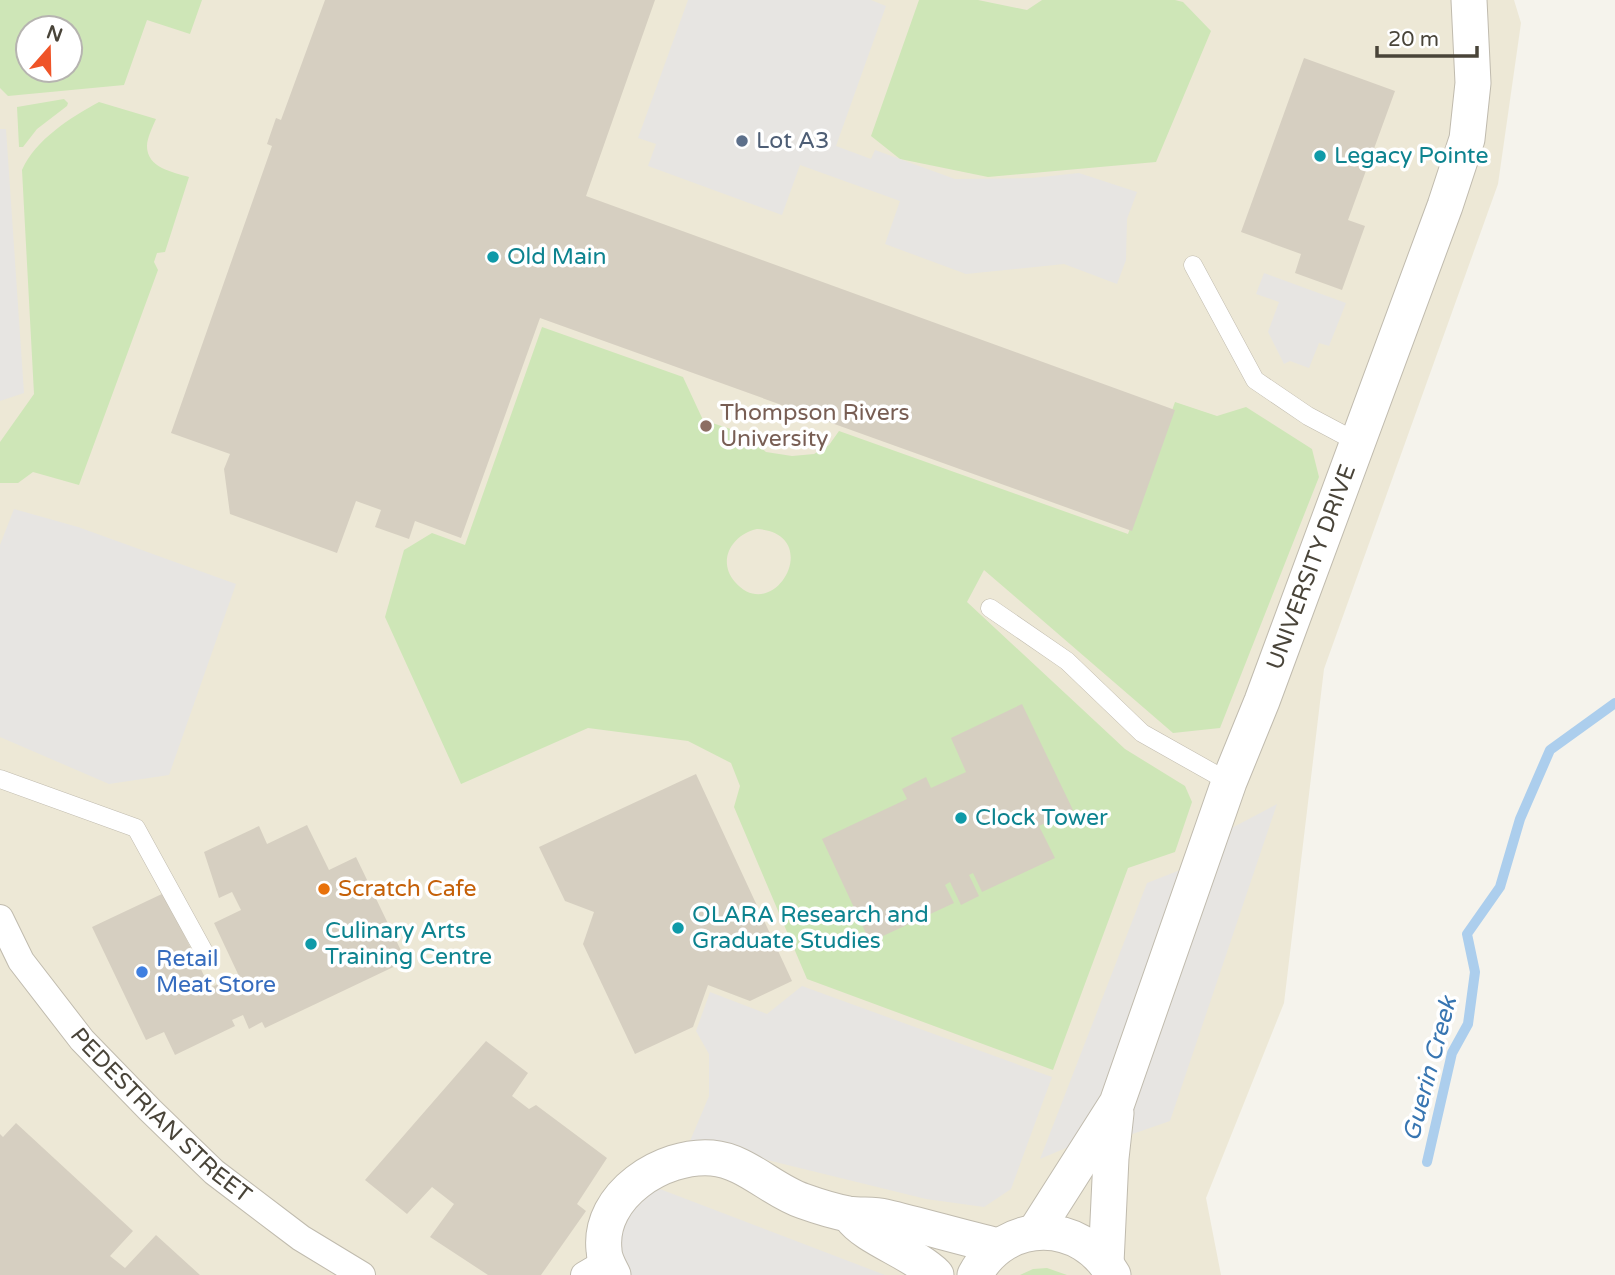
<svg xmlns="http://www.w3.org/2000/svg" width="1615" height="1275" viewBox="0 0 1615 1275" font-family="'Varela Round',sans-serif">
<style>
.education{fill:#ede8d6;fill-rule:evenodd}
.green{fill:#cee6b7;fill-rule:evenodd}
.parking{fill:#e7e5e2}
.lines{fill:none;stroke-linecap:round;stroke-linejoin:round}
.stream{stroke:#acceed;stroke-width:10}
.building{fill:#d6cfc1}
.service-casing{stroke:#c0bbae;stroke-width:19}
.pedestrian-casing{stroke:#c0bbae;stroke-width:28}
.minor-casing{stroke:#c0bbae;stroke-width:37}
.service{stroke:#fff;stroke-width:18}
.pedestrian{stroke:#fff;stroke-width:26}
.minor{stroke:#fff;stroke-width:35}
.service-dot{fill:#5c6f8a;stroke:#fff;stroke-width:2.5}
.culture-dot{fill:#0f9aa8;stroke:#fff;stroke-width:2.5}
.education-dot{fill:#8d6e63;stroke:#fff;stroke-width:2.5}
.food-dot{fill:#e8710a;stroke:#fff;stroke-width:2.5}
.shop-dot{fill:#3f7fe0;stroke:#fff;stroke-width:2.5}
.labels{text-anchor:middle;dominant-baseline:central;stroke-width:7;stroke-linejoin:round;paint-order:stroke}
.service-label{font-size:23px;fill:#4e5e75;stroke:#fff;text-anchor:start}
.culture-label{font-size:23px;fill:#0d838f;stroke:#fff;text-anchor:start}
.education-label{font-size:23px;fill:#785e54;stroke:#fff;text-anchor:start}
.street-label{font-size:23px;fill:#494439;stroke:#fff}
.food-label{font-size:23px;fill:#c56008;stroke:#fff;text-anchor:start}
.shop-label{font-size:23px;fill:#366cbe;stroke:#fff;text-anchor:start}
.water-label{font-size:24px;font-style:italic;fill:#3775b1;stroke:#fff}
</style>
<rect width="100%" height="100%" fill="#f5f3ec"/>
<path class="education" d="M 0,0 L 1514,0 L 1521,23 L 1498,184 L 1324,669 L 1284,1003 L 1206,1198 L 1221,1275 L 0,1275 ZM 28,28 L 70,28 L 70,70 L 28,70 Z"/>
<path class="green" d="M 0,0 L 202,0 L 190,34 L 147,20 L 124,85 L 8,96 L 0,88 ZM 28,28 L 70,28 L 70,70 L 28,70 Z
M 919,0 L 978,0 L 1027,10 L 1042,0 L 1175,0 L 1183,2 L 1211,31 L 1156,162 L 988,177 L 900,159 L 871,136 Z
M 64,99 L 68,103 L 67,106 L 37,129 L 23,147 L 19,147 L 17,107 Z
M 99,102 L 156,119 C 153,126 147,138 147,146 C 147,168 173,172 189,177 L 165,252 L 157,253 L 154,262 L 158,270 L 79,485 L 33,472 L 18,483 L 0,483 L 0,442 L 34,394 L 22,170 C 36,139 70,118 99,102 Z
M 542,327 L 683,377 L 703,420 L 746,434 L 766,452 L 792,456 L 814,454 L 829,445 L 839,431 L 1128,534 L 1175,402 L 1217,416 L 1246,407 L 1312,449 L 1319,477 L 1220,728 L 1173,733 L 984,570 L 967,602 L 1125,749 L 1185,786 L 1192,802 L 1175,852 L 1128,868 L 1053,1070 L 807,979 L 734,807 L 740,786 L 731,763 L 688,741 L 588,728 L 461,784 L 385,617 L 404,550 L 432,533 L 465,545 ZM 757,529 C 826,534 774,627 735,582 C 716,560 733,534 757,529 Z
M 1047,1268 L 1067,1275 L 1020,1275 L 1033,1269 Z"/>
<path class="parking" d="M 688,0 L 871,0 L 886,6 L 836,146 L 871,159 L 875,150 L 955,179 L 1032,178 L 1079,173 L 1137,192 L 1127,219 L 1126,260 L 1117,284 L 1064,264 L 966,274 L 885,244 L 900,201 L 800,165 L 782,215 L 648,166 L 656,144 L 638,138 Z
M 0,129 L 6,129 L 24,393 L 0,401 Z
M 1264,273 L 1346,303 L 1329,346 L 1319,343 L 1309,368 L 1290,361 L 1284,364 L 1268,332 L 1279,302 L 1256,294 Z
M 14,509 L 78,527 L 236,584 L 169,775 L 109,784 L 0,737 L 0,545 Z
M 1277,804 L 1170,1121 L 1118,1139 L 1226,831 Z
M 1188,867 L 1094,1136 L 1040,1159 L 1147,883 Z
M 802,986 L 1052,1077 L 1011,1189 L 984,1207 L 926,1199 L 690,1141 L 709,1096 L 709,1054 L 696,1031 L 710,992 L 767,1014 Z
M 652,1186 L 885,1275 L 605,1275 L 624,1221 Z"/>
<g class="lines">
<path class="stream" d="M 1427,1162 L 1452,1053 L 1468,1024 L 1475,972 L 1467,934 L 1500,887 L 1520,819 L 1550,750 L 1615,703"/>
</g>
<path class="building" d="M 325,0 L 655,0 L 586,196 L 1175,410 L 1132,531 L 540,318 L 461,538 L 415,521 L 409,539 L 375,527 L 381,510 L 356,501 L 337,553 L 230,514 L 224,469 L 230,454 L 171,433 L 272,146 L 267,144 L 276,118 L 281,120 Z
M 1304,58 L 1395,91 L 1348,220 L 1365,226 L 1342,290 L 1295,273 L 1301,254 L 1241,232 Z
M 1022,704 L 1073,810 L 1039,826 L 1055,858 L 982,892 L 973,873 L 969,875 L 979,896 L 961,905 L 950,882 L 945,885 L 954,903 L 870,942 L 822,839 L 907,799 L 902,789 L 926,777 L 931,788 L 966,772 L 951,738 Z
M 696,774 L 792,981 L 750,1001 L 708,985 L 693,1027 L 635,1054 L 583,944 L 594,912 L 565,901 L 539,847 Z
M 307,825 L 329,870 L 356,857 L 406,961 L 265,1028 L 262,1022 L 249,1029 L 243,1015 L 232,1020 L 235,1026 L 175,1055 L 164,1032 L 146,1040 L 92,927 L 164,893 L 210,988 L 238,974 L 214,923 L 241,910 L 232,892 L 219,898 L 204,852 L 259,826 L 267,844 Z
M 486,1041 L 528,1073 L 512,1096 L 529,1109 L 536,1105 L 607,1158 L 577,1204 L 586,1211 L 541,1275 L 488,1275 L 430,1237 L 454,1204 L 432,1187 L 407,1214 L 365,1180 Z
M 16,1123 L 133,1231 L 110,1256 L 125,1268 L 156,1235 L 200,1275 L 0,1275 L 0,1134 L 3,1137 Z"/>
<g class="lines">
<g class="service-casing">
<path id="service" d="M 1193,265 L 1255,380 L 1308,416 L 1357,442
M 990,608 L 1067,661 L 1142,733 L 1229,782
M 0,779 L 136,828 L 208,959"/>
</g>
<g class="pedestrian-casing">
<g id="pedestrian">
<path id="s1" d="M 0,918 L 21,961 L 82,1040 L 150,1110 L 214,1172 L 301,1238 L 362,1275"/>
<path d="M 584,1275 L 606,1262"/>
</g>
</g>
<g class="minor-casing">
<g id="minor">
<path d="M 851,1217 C 866,1238 914,1253 936,1275"/>
<path id="s2" d="M 1035,1232 L 1117,1103 L 1229,782 L 1262,701 L 1445,206 L 1467,139 L 1473,83 L 1469,0"/>
<path d="M 1106,1263 L 1111,1158 L 1116,1113"/>
<path d="M 613,1275 C 609,1267 604,1259 604,1250 C 598,1195 663,1154 712,1158 C 746,1161 771,1190 803,1201 C 817,1206 833,1211 848,1214 C 861,1216 873,1214 885,1217 C 923,1226 960,1237 998,1246"/>
<path d="M 975,1275 C 1006,1217 1082,1219 1113,1275"/>
</g>
</g>
<use href="#service" class="service"/>
<use href="#pedestrian" class="pedestrian"/>
<use href="#minor" class="minor"/>
</g>
<circle class="service-dot" cx="742" cy="141" r="7"/>
<g class="culture-dot">
<circle cx="1320" cy="156" r="7"/>
<circle cx="493" cy="257" r="7"/>
<circle cx="961" cy="818" r="7"/>
<circle cx="678" cy="928" r="7"/>
<circle cx="311" cy="944" r="7"/>
</g>
<circle class="education-dot" cx="706" cy="426" r="7"/>
<circle class="food-dot" cx="324" cy="889" r="7"/>
<circle class="shop-dot" cx="142" cy="972" r="7"/>
<g class="labels">
<g class="service-label">
<text x="756" y="141">Lot A3</text>
</g>
<g class="culture-label">
<text x="1334" y="156">Legacy Pointe</text>
<text x="507" y="257">Old Main</text>
<text x="975" y="818">Clock Tower</text>
<text x="692" y="915">OLARA Research and<tspan x="692" dy="26">Graduate Studies</tspan></text>
<text x="325" y="931">Culinary Arts<tspan x="325" dy="26">Training Centre</tspan></text>
</g>
<g class="education-label">
<text x="720" y="413">Thompson Rivers<tspan x="720" dy="26">University</tspan></text>
</g>
<g class="street-label">
<text stroke="none"><textPath href="#s2" startOffset="723">UNIVERSITY DRIVE</textPath></text>
<text stroke="none"><textPath href="#s1" startOffset="257">PEDESTRIAN STREET</textPath></text>
</g>
<g class="food-label">
<text x="338" y="889">Scratch Cafe</text>
</g>
<g class="shop-label">
<text x="156" y="959">Retail<tspan x="156" dy="26">Meat Store</tspan></text>
</g>
<g class="water-label">
<text transform="translate(1430 1069) rotate(-75)">Guerin Creek</text>
</g>
</g>
<g transform="translate(49 49) rotate(20)"><circle r="33" fill="#ffffff" stroke="#b6b4b0" stroke-width="2"/>
<path d="M0-5L12 26L0 18L-12 26Z" fill="#ef5428"/>
<text y="-10" font-size="19" font-weight="bold" text-anchor="middle" fill="#494439">N</text>
</g>
<path d="M1377 46v10h100v-10" fill="none" stroke="#494439" stroke-width="3.5"/>
<text x="1388" y="46" font-size="21" fill="#494439" stroke="#ffffff" stroke-width="5" paint-order="stroke">20 m</text>
</svg>
